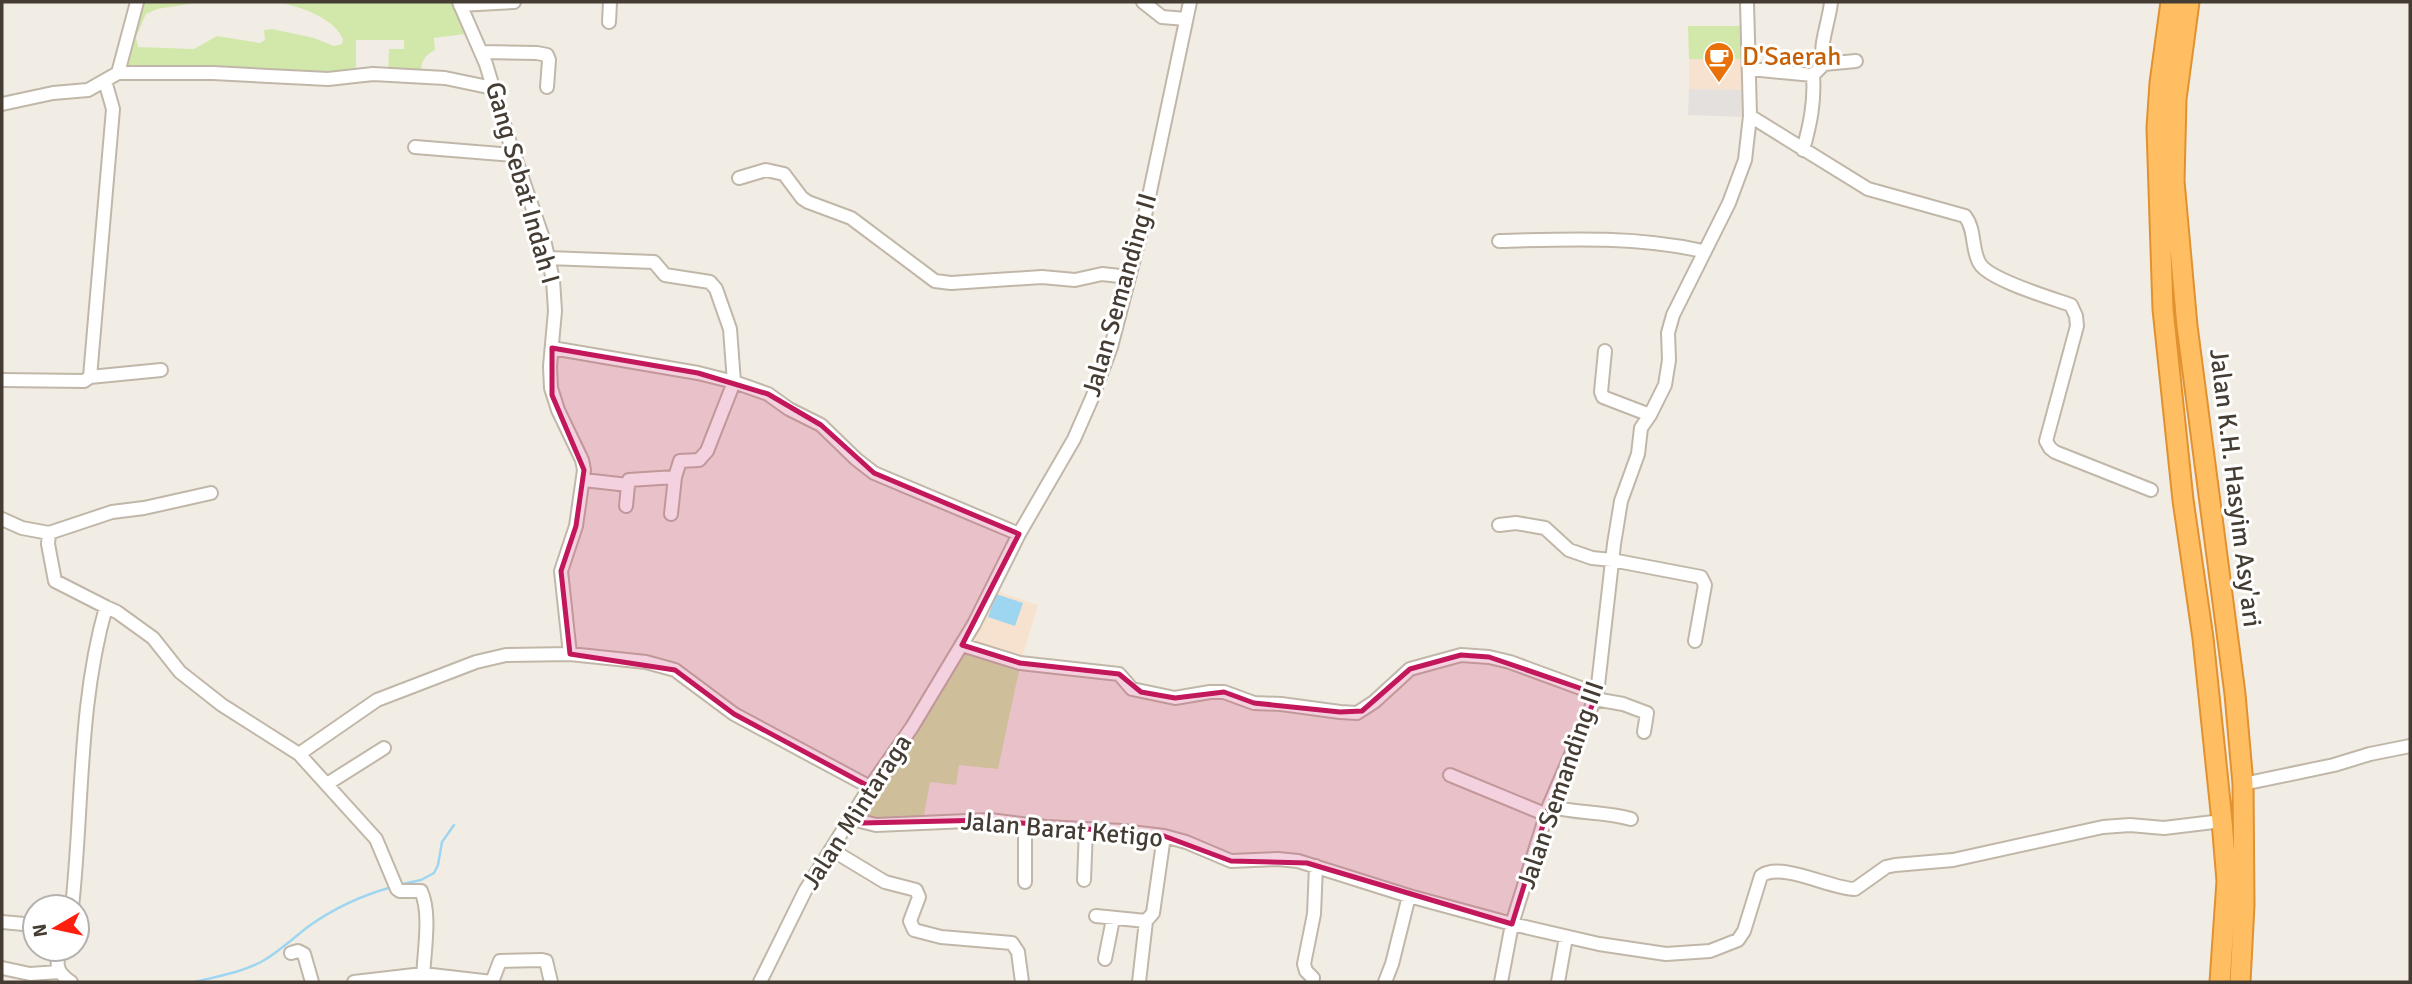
<svg xmlns="http://www.w3.org/2000/svg" width="2412" height="984" viewBox="0 0 2412 984" font-family="Signika,sans-serif">
<style>
.commercial{fill:#f6e2ce}
.green{fill:#d2e8ab}
.parking{fill:#e3e0dd}
.water{fill:#9ed6f2}
.lines{fill:none;stroke-linecap:round;stroke-linejoin:round}
.stream{stroke:#9ed6f2;stroke-width:2.5}
.minor-casing{stroke:#c1b7a9;stroke-width:16}
.highway-casing{stroke:#e1912f;stroke-width:23}
.minor{stroke:#fff;stroke-width:12}
.highway{stroke:#ffbe62;stroke-width:19}
.marked{fill:#c2185b;fill-opacity:0.2;stroke:#c2185b;stroke-width:5;stroke-linejoin:round}
.labels{text-anchor:middle;dominant-baseline:central;stroke-width:6;stroke-linejoin:round;paint-order:stroke}
.food-label{font-size:26px;fill:#c56008;stroke:#fff;text-anchor:start}
.street-label{font-size:26px;fill:#453d34;stroke:#fff}
</style>
<rect width="100%" height="100%" fill="#f2ede4"/>
<path class="commercial" d="M 1689,59 L 1742,59 L 1743,90 L 1689,89 Z
M 996,591 L 1038,605 L 1021,661 L 967,644 Z"/>
<path class="green" d="M 142,2 L 202,2 L 157,9 L 146,14 L 136,37 L 138,47 L 194,49 L 217,36 L 260,43 L 265,40 L 264,30 L 272,29 L 314,38 L 334,46 L 342,44 L 343,39 C 332,16 301,8 279,2 L 454,2 L 465,34 L 434,38 L 435,50 C 422,57 421,63 421,78 L 388,74 L 389,49 L 404,49 L 404,40 L 356,40 L 356,73 L 327,77 L 124,70 Z
M 1688,26 L 1742,26 L 1742,59 L 1689,59 Z
M 963,649 L 1020,666 L 998,769 L 959,765 L 956,785 L 930,782 L 923,820 C 905,821 879,828 866,814 L 866,809 Z"/>
<path class="parking" d="M 1689,89 L 1743,90 L 1743,117 L 1688,115 Z"/>
<path class="water" d="M 996,594 L 1023,603 L 1015,626 L 988,617 Z"/>
<g class="lines">
<path class="stream" d="M 398,885 L 421,880 L 434,873 L 438,865 L 442,842 L 454,825
M 195,982 C 218,976 240,973 261,962 C 279,952 293,938 309,926 C 333,909 363,895 392,887"/>
<g class="minor-casing">
<path id="minor" d="M 459,2 L 486,64 L 507,134 L 545,244 L 553,280 L 555,311 L 550,366 L 551,388 L 558,410 L 582,460 L 584,470 L 576,526 L 561,571 L 570,654
M 1143,2 L 1162,17 L 1186,19
M 460,5 L 514,2
M 609,22 L 610,2
M 482,52 L 537,53 L 547,55 L 549,60 L 547,87
M 1823,65 C 1819,43 1829,23 1831,2
M 1750,69 L 1813,75
M 118,73 L 137,2
M 2,104 L 53,93 L 88,90 L 118,73 L 213,73 L 328,79 L 373,74 L 445,78 L 493,88
M 1750,116 L 1868,189 L 1965,216 C 1976,230 1971,250 1980,264 C 1990,280 2051,298 2071,305 L 2076,316 L 2077,326 L 2046,441 L 2050,448 L 2055,452 L 2151,490
M 415,147 L 514,155
M 1803,150 C 1810,125 1815,102 1813,75 L 1824,64 L 1856,61
M 739,178 L 766,170 L 784,174 L 802,198 L 808,202 L 851,218 L 935,281 L 951,283 L 1042,277 L 1075,280 L 1102,274 L 1129,277
M 1499,241 C 1568,239 1635,236 1703,251
M 548,258 L 654,262 L 665,275 L 710,282 L 716,289 L 730,329 L 734,382 L 698,373 L 552,348
M 1605,351 L 1601,392 L 1603,397 L 1650,415
M 90,377 L 161,370
M 2,380 L 84,381 L 90,377 L 113,109 L 105,81
M 584,480 L 628,485 L 629,480 L 675,477 L 680,461 L 699,460 L 707,451 L 734,382 L 768,394 L 789,409 L 821,425 L 856,459 L 874,473 L 1019,534
M 626,506 L 628,485
M 671,514 L 675,477
M 2,519 L 22,528 L 49,533 L 48,544 L 55,581 L 106,607 C 78,705 83,807 72,907
M 1499,525 L 1516,523 L 1545,528 L 1569,550 L 1592,558 L 1612,560 L 1701,577 L 1705,585 L 1695,641
M 49,533 L 112,512 L 144,508 L 211,493
M 106,607 L 117,612 L 153,638 L 180,672 L 222,705 L 299,754 L 376,839 L 397,889 L 400,891 L 421,891 C 432,915 423,956 423,982
M 962,645 L 1020,663 L 1119,674 L 1132,689 L 1175,698 L 1210,692 L 1224,692 L 1254,703 L 1281,704 L 1340,712 L 1357,713 L 1374,702 L 1410,669 L 1461,655 L 1489,657 L 1510,662 L 1597,694
M 1595,699 L 1623,704 L 1647,713 L 1644,732
M 299,754 L 377,700 L 476,662 L 506,655 L 570,654 L 646,662 L 675,670 L 734,714 L 870,787
M 1450,775 L 1547,815
M 327,784 L 384,748
M 2243,784 L 2334,765 L 2370,754 L 2410,746
M 1549,806 C 1576,814 1604,811 1631,819
M 852,819 L 876,825 L 990,820 L 1046,827 L 1122,831 L 1164,836 L 1186,842 L 1231,861 L 1278,859 L 1298,861 L 1409,896 L 1512,924 L 1599,944 L 1666,954 L 1710,951 L 1738,940 L 1744,931 L 1761,876 C 1781,861 1831,889 1855,889 L 1886,867 L 1895,865 L 1953,860 L 2103,827 L 2130,825 L 2164,828 L 2222,821
M 832,850 L 885,882 L 916,890 L 919,897 L 910,921 L 914,930 L 941,937 L 1012,943 L 1018,952 L 1022,982
M 1084,880 L 1086,829
M 1025,882 L 1025,825
M 1096,916 L 1146,921 L 1153,913 L 1164,836
M 2,922 L 35,925
M 60,949 C 55,965 57,973 71,982
M 291,953 L 298,951 L 304,954 L 312,982
M 1105,959 L 1113,919
M 2,968 L 30,974 L 59,972
M 354,982 L 423,974 L 492,982 L 500,961 L 542,960 L 546,961 L 551,982
M 760,982 L 805,891 L 870,787 L 912,727 L 974,624 L 1019,534 L 1074,439 L 1092,398 L 1111,347 L 1144,220 L 1190,2
M 1139,982 L 1146,921
M 1312,982 L 1313,978 L 1306,971 L 1304,964 L 1314,914 L 1316,866
M 1385,982 L 1392,964 L 1409,896
M 1501,982 L 1512,924 L 1549,806 L 1597,694 L 1614,544 L 1621,501 L 1638,454 L 1641,428 L 1650,415 L 1665,385 L 1669,360 L 1668,333 L 1673,315 L 1729,203 L 1745,160 L 1750,116 L 1747,2
M 1558,982 L 1566,937"/>
</g>
<g class="highway-casing">
<path id="highway" d="M 2171,2 L 2160,83 L 2157,128 L 2163,309 L 2183,500 L 2203,638 L 2222,821 L 2227,881 L 2220,982
M 2189,2 L 2176,99 L 2174,181 L 2187,326 L 2235,694 L 2243,784 L 2244,905 L 2240,982"/>
</g>
<use href="#minor" class="minor"/>
<use href="#highway" class="highway"/>
</g>
<path class="marked" d="M 552,348 L 698,373 L 768,394 L 821,425 L 874,473 L 1019,534 L 962,645 L 1020,663 L 1119,674 L 1141,692 L 1175,698 L 1224,692 L 1254,703 L 1340,712 L 1362,711 L 1410,669 L 1461,655 L 1489,657 L 1597,694 L 1549,806 L 1512,924 L 1307,863 L 1231,861 L 1164,836 L 990,820 L 862,823 L 852,819 L 870,787 L 734,714 L 675,670 L 570,654 L 561,571 L 576,526 L 584,470 L 552,395 Z"/>
<defs>
<g id="cafe-pin" transform="scale(1.575)"><path d="M0 17L-7.5 6A9.5 9.5 0 1 1 7.5 6Z" fill="#e8710a" stroke="#fff"/><path d="M-5.5-4.5H6V0H3Q3 3.5 0 3.5H-2.5Q-5.5 3.5-5.5 0ZM3-3.2v2h1.7v-2ZM-6 4.5H4V6H-6Z" fill="#fff"/></g>
</defs>
<g fill-rule="evenodd">
<use href="#cafe-pin" x="1719" y="57"/>
</g>
<g class="labels">
<g class="food-label">
<text x="1742" y="57">D'Saerah</text>
</g>
<g class="street-label">
<text transform="translate(522 183) rotate(74)">Gang Sebat Indah I</text>
<text transform="translate(1120 295) rotate(-74)">Jalan Semanding II</text>
<text transform="translate(2235 488) rotate(83)">Jalan K.H. Hasyim Asy'ari</text>
<text transform="translate(1561 785) rotate(-71)">Jalan Semanding III</text>
<text transform="translate(857 812) rotate(-57)">Jalan Mintaraga</text>
<text transform="translate(1062 830) rotate(5)">Jalan Barat Ketigo</text>
</g>
</g>
<rect width="2412" height="984" fill="none" stroke="#453d34" stroke-width="7"/>
<g transform="translate(56 928) rotate(261)"><circle r="33" fill="#ffffff" stroke="#b5b1ae" stroke-width="2"/>
<path d="M0-5L12 26L0 18L-12 26Z" fill="#ff1f0e"/>
<text y="-10" font-size="19" font-weight="bold" text-anchor="middle" fill="#453d34">N</text>
</g>
</svg>
